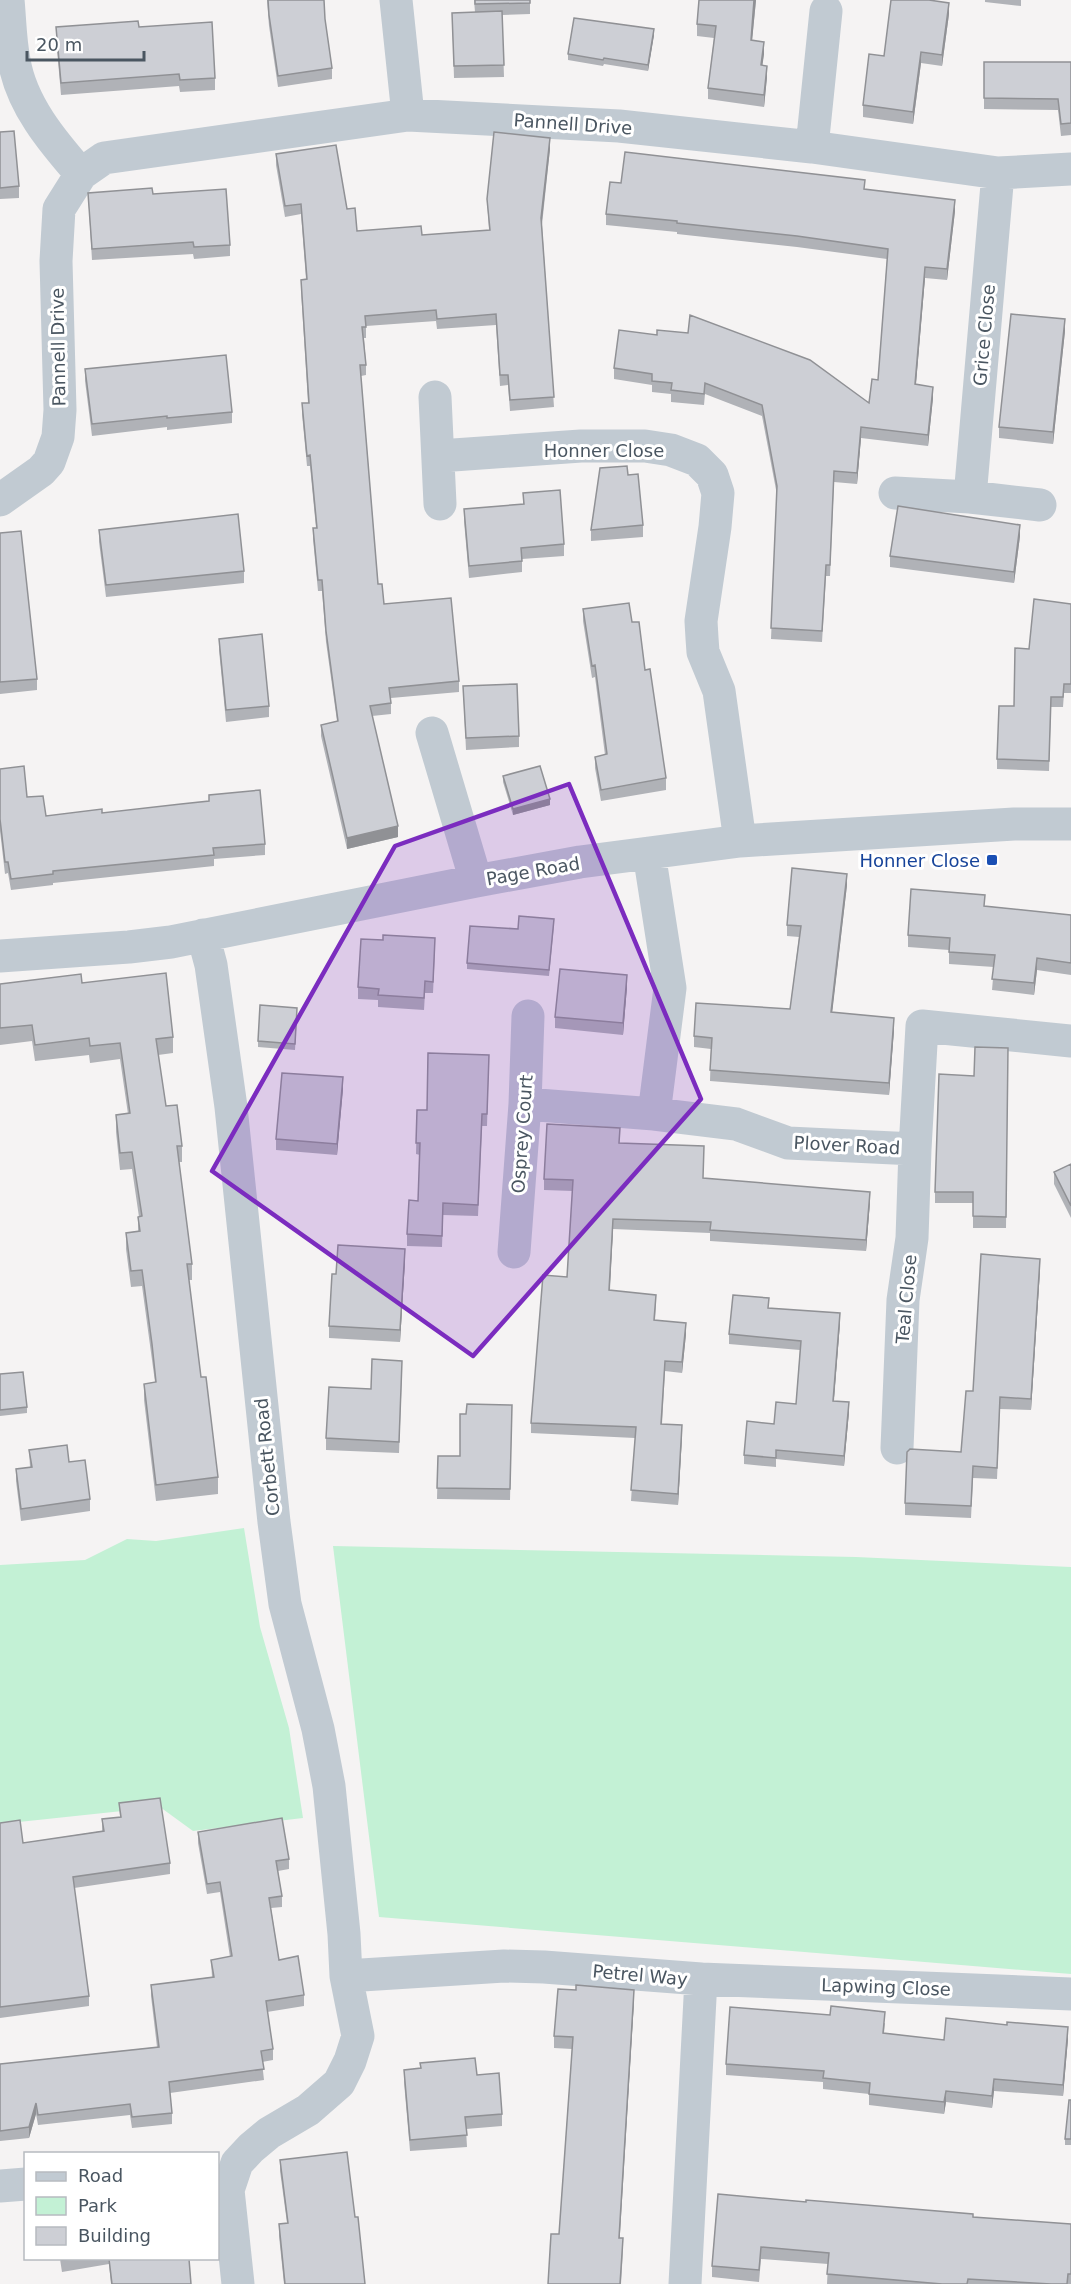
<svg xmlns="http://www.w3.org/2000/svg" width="1071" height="2284" viewBox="0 0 1071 2284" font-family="'DejaVu Sans',sans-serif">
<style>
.green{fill:#c3f1d5}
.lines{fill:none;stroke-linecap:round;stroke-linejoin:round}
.minor{stroke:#c1cad2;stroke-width:33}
.wall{fill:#b0b2b7}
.shaded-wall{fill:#909195}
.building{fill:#cdcfd5;stroke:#909195;stroke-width:1.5}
.marked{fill:#7b2cbf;fill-opacity:0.2;stroke:#7b2cbf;stroke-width:4.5;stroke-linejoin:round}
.transit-dot{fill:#1a4fb4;stroke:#fff;stroke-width:2}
.labels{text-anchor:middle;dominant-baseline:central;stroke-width:6;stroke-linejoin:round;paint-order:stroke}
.street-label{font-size:18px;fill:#4a5661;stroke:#fff}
.transit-label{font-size:18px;fill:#164399;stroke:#fff;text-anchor:end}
</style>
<rect width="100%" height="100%" fill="#f5f3f3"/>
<path class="green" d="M 244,1528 L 260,1627 L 289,1728 L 303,1818 L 193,1831 L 160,1807 L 0,1824 L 0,1565 L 85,1560 L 127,1539 L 156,1541 Z
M 333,1546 L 856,1557 L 1071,1567 L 1071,1974 L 379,1917 Z"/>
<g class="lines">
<path class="minor" d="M 8,0 C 10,20 10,40 14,60 C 21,104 52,141 81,174
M 396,0 L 408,115
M 812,147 L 826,11
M 435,397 L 440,504
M 439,456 L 581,446 L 645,446 L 671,450 L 697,460 L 712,475 L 718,493 L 715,527 L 701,621 L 702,638 L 703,652 L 719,691 L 740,841
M 895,493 L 970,497 L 1040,505
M 970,497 L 998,173
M 0,500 L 41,471 L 49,462 L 58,437 L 60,410 L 56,261 L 59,209 L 81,174 L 104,158 L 408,115 L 619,126 L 812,147 L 998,173 L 1071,169
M 432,733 L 476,881
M 649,853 L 670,988 L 654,1114
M 203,935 L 211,965 L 231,1107 L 274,1522 L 285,1604 L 318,1729 L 329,1786 L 344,1934 L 346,1976 L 358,2036 L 350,2061 L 339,2083 L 308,2110 L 269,2133 L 251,2148 L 237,2163 L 228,2190 L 238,2284
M 0,956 L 129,947 L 171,942 L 476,881 L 580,862 L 649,853 L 740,841 L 1014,824 L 1071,824
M 525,1104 L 654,1114 L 736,1124 L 788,1143 L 915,1149 L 922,1026 L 1071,1041
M 514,1252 L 525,1104 L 528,1016
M 897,1448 L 903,1300 L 912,1238 L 915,1149
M 346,1976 L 504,1966 L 544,1967 L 701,1979 L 685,2284
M 701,1979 L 1071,1994
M 0,2186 L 26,2184"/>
</g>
<path class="wall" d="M 267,0 L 324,0 L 325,19 L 332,68 L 332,79 L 278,87 L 269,26 Z
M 474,0 L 530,0 L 530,14 L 502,15 L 504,77 L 454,78 L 452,13 L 475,12 Z
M 699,0 L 756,0 L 752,40 L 764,54 L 762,65 L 767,77 L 764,107 L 708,99 L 708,88 L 714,38 L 697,36 L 697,24 Z
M 985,0 L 1021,0 L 1021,6 L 985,2 Z
M 949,14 L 942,66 L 921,63 L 913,124 L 863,117 L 863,105 L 884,56 Z
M 56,27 L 215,78 L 215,90 L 180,92 L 179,86 L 61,95 L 56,38 Z
M 654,35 L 648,71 L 604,64 L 603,66 L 568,60 L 568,54 Z
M 984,62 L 1071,62 L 1071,135 L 1061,136 L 1058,110 L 984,109 Z
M 0,132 L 19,186 L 19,198 L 0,199 Z
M 550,149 L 542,225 L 554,407 L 510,411 L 508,385 L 500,386 L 496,325 L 437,329 L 436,321 L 366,326 L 366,338 L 364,338 L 366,365 L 366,375 L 361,376 L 378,584 L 384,604 L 459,681 L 459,692 L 391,698 L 391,714 L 372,716 L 398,837 L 347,849 L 321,736 L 321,725 L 337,721 L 326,642 L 322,591 L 318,591 L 313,539 L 313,528 L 316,528 L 310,466 L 307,466 L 302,414 L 302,403 L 308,403 L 301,290 L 301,280 L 306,279 L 301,214 L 285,217 L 276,165 L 276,154 L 347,209 L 357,231 L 422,235 L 489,230 L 487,199 Z
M 621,183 L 865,189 L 955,211 L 947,280 L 925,278 L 916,384 L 933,398 L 928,446 L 861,438 L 857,484 L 834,482 L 830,576 L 826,576 L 822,642 L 771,639 L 777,495 L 762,416 L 705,394 L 704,405 L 671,402 L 671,394 L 652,392 L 652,385 L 614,379 L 614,368 L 869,403 L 878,380 L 887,259 L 797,247 L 677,234 L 677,232 L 606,225 L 606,214 Z
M 88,193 L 153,194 L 230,245 L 230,256 L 194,259 L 193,254 L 92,260 Z
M 1065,331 L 1053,444 L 999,438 L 999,427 Z
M 85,369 L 232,412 L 232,423 L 167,430 L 167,427 L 92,436 L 85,381 Z
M 523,493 L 564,544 L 564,556 L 522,559 L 522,572 L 469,578 L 464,521 L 464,509 L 523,504 Z
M 643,525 L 643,537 L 591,541 L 591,530 Z
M 99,530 L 244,571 L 244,583 L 106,597 L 99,542 Z
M 0,533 L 37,679 L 37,690 L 0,694 Z
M 1020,536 L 1014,583 L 890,567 L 890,556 Z
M 1071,604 L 1071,693 L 1064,693 L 1063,707 L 1051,707 L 1049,771 L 997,769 L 997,759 L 1014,706 L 1029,649 Z
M 583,609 L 632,622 L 645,670 L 666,778 L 666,790 L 601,801 L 595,768 L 595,757 L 605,755 L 595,677 L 592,678 L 583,621 Z
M 219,639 L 269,706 L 269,717 L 226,722 L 219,650 Z
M 463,686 L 519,736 L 519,747 L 466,750 Z
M 0,769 L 27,797 L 46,816 L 102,813 L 265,844 L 265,855 L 214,859 L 214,866 L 53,883 L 53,885 L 11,890 L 8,873 L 5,874 L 0,831 Z
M 503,776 L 550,805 L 513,815 L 503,782 Z
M 847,885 L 832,1012 L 894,1030 L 889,1095 L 710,1081 L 711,1049 L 694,1047 L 694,1036 L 790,1009 L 799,937 L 787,936 L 787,925 Z
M 985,906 L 1071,915 L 1071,975 L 1037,970 L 1034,995 L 992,990 L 994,967 L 949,964 L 949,950 L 908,947 L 908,935 Z
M 554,925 L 549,976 L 467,969 L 467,963 L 518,929 Z
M 435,950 L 433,993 L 425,993 L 424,1010 L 378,1007 L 378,1000 L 358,999 L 358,987 Z
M 82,983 L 173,1037 L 173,1053 L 158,1055 L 166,1106 L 182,1146 L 182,1162 L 179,1162 L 192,1264 L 192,1280 L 189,1280 L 201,1377 L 218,1477 L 218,1494 L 156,1501 L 144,1400 L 144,1384 L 155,1382 L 152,1360 L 142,1286 L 131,1287 L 126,1249 L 126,1233 L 138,1231 L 138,1217 L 139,1217 L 132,1169 L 120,1170 L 116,1132 L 116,1115 L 128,1114 L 120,1059 L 90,1063 L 89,1055 L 35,1061 L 32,1041 L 0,1045 L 0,984 Z
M 627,987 L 623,1035 L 555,1028 L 555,1017 Z
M 297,1014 L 295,1050 L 258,1047 L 258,1041 Z
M 1008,1048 L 1006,1228 L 973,1228 L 973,1203 L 935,1203 L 935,1192 L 974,1076 Z
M 489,1055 L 487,1126 L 482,1126 L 478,1216 L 443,1215 L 442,1247 L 407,1246 L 407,1234 L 418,1201 L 420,1155 L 416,1154 L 417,1110 L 427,1110 Z
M 343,1089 L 337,1155 L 276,1150 L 276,1139 Z
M 620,1143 L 703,1178 L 870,1202 L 866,1251 L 710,1241 L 710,1233 L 613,1229 L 610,1290 L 656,1305 L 655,1320 L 686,1334 L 682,1373 L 665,1371 L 662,1424 L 682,1436 L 678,1505 L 631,1501 L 635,1438 L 531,1433 L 531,1423 L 567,1277 L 573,1191 L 544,1190 L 544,1179 Z
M 1071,1164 L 1071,1218 L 1054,1184 L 1054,1172 Z
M 405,1261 L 400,1342 L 329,1338 L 329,1326 L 336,1274 Z
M 1040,1270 L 1031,1410 L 1000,1409 L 997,1479 L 973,1478 L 971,1518 L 905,1515 L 905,1503 L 961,1452 L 973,1391 Z
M 769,1308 L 840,1323 L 834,1401 L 849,1412 L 844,1466 L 776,1459 L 776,1467 L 744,1464 L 744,1455 L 774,1424 L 796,1404 L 800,1350 L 729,1344 L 729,1334 Z
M 402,1372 L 399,1453 L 326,1450 L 326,1438 L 371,1389 Z
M 0,1374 L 27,1407 L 27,1413 L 0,1416 Z
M 512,1405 L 510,1500 L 437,1499 L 438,1456 L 460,1456 L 466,1414 Z
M 29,1450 L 90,1499 L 90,1511 L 21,1521 L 16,1481 L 16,1469 L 30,1467 Z
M 119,1803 L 170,1863 L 170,1874 L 74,1888 L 89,1996 L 89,2006 L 0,2018 L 0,1823 L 23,1843 L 102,1831 L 102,1819 L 120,1817 Z
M 198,1832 L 289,1859 L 289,1869 L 278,1871 L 282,1896 L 282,1907 L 271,1908 L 279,1960 L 304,1995 L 304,2006 L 267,2012 L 273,2049 L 273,2060 L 262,2062 L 264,2080 L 170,2093 L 172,2113 L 172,2124 L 132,2128 L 130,2115 L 38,2125 L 36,2114 L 29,2138 L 0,2141 L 0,2064 L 157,2047 L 151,1996 L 151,1985 L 212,1977 L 211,1960 L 230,1957 L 220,1892 L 207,1894 L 198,1843 Z
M 634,2001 L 619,2238 L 623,2250 L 621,2284 L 548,2284 L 559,2234 L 572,2049 L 554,2048 L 554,2036 Z
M 885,2023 L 884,2033 L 944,2040 L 1068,2039 L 1063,2096 L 994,2091 L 992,2108 L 946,2102 L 944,2114 L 869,2105 L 869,2094 L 823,2089 L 823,2082 L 726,2075 L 726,2064 Z
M 404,2070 L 477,2075 L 502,2114 L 502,2126 L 466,2129 L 467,2147 L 410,2151 L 404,2082 Z
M 1071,2100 L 1071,2145 L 1065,2145 L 1065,2139 Z
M 280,2160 L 355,2217 L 365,2284 L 284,2284 L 279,2236 L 279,2224 L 287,2223 L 280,2171 Z
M 718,2194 L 973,2217 L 1071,2224 L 1071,2284 L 827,2284 L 828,2264 L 761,2259 L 759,2282 L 712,2277 L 712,2266 Z
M 60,2259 L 195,2259 L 189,2259 L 191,2284 L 111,2284 L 109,2264 L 62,2272 Z"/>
<path class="shaded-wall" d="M 754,0 L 756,0 L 751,52 L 751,40 Z
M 949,3 L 949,14 L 942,66 L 942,55 Z
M 654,29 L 654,35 L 648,71 L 648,65 Z
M 764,42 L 764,54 L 761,76 L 761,65 Z
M 921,52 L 921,63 L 913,124 L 913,112 Z
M 767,66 L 767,77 L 764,107 L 764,95 Z
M 550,138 L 550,149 L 541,229 L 541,218 Z
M 955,200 L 955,211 L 947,280 L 947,269 Z
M 925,267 L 925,278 L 915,395 L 915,384 Z
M 1065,319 L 1065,331 L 1053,444 L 1053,432 Z
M 933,387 L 933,398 L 928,446 L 928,435 Z
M 861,427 L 861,438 L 857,484 L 857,473 Z
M 1020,525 L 1020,536 L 1014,583 L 1014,572 Z
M 550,799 L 550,805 L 513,815 L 513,809 Z
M 398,826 L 398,837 L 347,849 L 347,838 Z
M 847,874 L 847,885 L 831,1023 L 831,1012 Z
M 1037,958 L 1037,970 L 1034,995 L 1034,983 Z
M 627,975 L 627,987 L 623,1035 L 623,1023 Z
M 894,1018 L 894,1030 L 889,1095 L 889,1083 Z
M 343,1077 L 343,1089 L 337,1155 L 337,1144 Z
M 870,1192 L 870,1202 L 866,1251 L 866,1240 Z
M 613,1219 L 613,1229 L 609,1300 L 609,1290 Z
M 405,1249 L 405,1261 L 400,1342 L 400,1330 Z
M 1040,1259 L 1040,1270 L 1031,1410 L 1031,1399 Z
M 840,1313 L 840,1323 L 833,1410 L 833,1401 Z
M 686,1323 L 686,1334 L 682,1373 L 682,1362 Z
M 849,1402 L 849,1412 L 844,1466 L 844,1456 Z
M 682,1425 L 682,1436 L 678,1505 L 678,1494 Z
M 634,1990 L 634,2001 L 619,2250 L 619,2238 Z
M 1068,2027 L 1068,2039 L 1063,2096 L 1063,2085 Z
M 994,2079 L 994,2091 L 992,2108 L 992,2096 Z
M 946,2091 L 946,2102 L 944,2114 L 944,2102 Z
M 36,2103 L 36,2114 L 29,2138 L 29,2127 Z"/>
<path class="building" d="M 268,0 L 324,0 L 325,19 L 332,68 L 278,76 L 269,15 Z
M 475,0 L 530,0 L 530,3 L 475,4 Z
M 699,0 L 754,0 L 751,40 L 764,42 L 761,65 L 767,66 L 764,95 L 708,88 L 716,26 L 697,24 Z
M 891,0 L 929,0 L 949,3 L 942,55 L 921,52 L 913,112 L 863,105 L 869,54 L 884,56 Z
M 502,11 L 504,65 L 454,66 L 452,13 Z
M 574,18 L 654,29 L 648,65 L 604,58 L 603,60 L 568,54 Z
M 138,21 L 139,27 L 212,22 L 215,78 L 180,80 L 179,74 L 61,83 L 56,27 Z
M 984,62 L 1071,62 L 1071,123 L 1061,124 L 1058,99 L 984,98 Z
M 14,131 L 19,186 L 0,188 L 0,132 Z
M 494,132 L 550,138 L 541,218 L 554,397 L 510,400 L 508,375 L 500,375 L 496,314 L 437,319 L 436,310 L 365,316 L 366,327 L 362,327 L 366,365 L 360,365 L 378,584 L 382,584 L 384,604 L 451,598 L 459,681 L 389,688 L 391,703 L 370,706 L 398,826 L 347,838 L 321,725 L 338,721 L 326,631 L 322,580 L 318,580 L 313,528 L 317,528 L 310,455 L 307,456 L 302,403 L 309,403 L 301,280 L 307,279 L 301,204 L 285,206 L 276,154 L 336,145 L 347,209 L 355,208 L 357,231 L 421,226 L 422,235 L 490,230 L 487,199 Z
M 625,152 L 865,180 L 864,189 L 955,200 L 947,269 L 925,267 L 915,384 L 933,387 L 928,435 L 861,427 L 857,473 L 834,471 L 830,565 L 826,565 L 822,631 L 771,628 L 777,486 L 762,405 L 705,383 L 704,394 L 671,390 L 672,383 L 652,381 L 652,374 L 614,368 L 619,330 L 657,335 L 657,330 L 688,333 L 690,315 L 810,360 L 869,403 L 872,379 L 878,380 L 888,249 L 797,236 L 677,223 L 677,221 L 606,214 L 610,182 L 621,183 Z
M 152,188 L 153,194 L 226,189 L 230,245 L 194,247 L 193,242 L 92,249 L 88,193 Z
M 1011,314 L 1065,319 L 1053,432 L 999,427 Z
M 226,355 L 232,412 L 167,418 L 167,416 L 92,424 L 85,369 Z
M 627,466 L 628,475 L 638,474 L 643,525 L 591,530 L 600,468 Z
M 560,490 L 564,544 L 521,548 L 522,561 L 469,566 L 464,509 L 524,504 L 523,493 Z
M 898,506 L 1020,525 L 1014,572 L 890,556 Z
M 238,514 L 244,571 L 106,585 L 99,530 Z
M 21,531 L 37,679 L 0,682 L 0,533 Z
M 1034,599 L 1071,604 L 1071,684 L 1064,684 L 1063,697 L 1051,697 L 1049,761 L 997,759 L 999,706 L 1014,706 L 1015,648 L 1029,649 Z
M 629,603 L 632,622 L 639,622 L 645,670 L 650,669 L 666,778 L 601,790 L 595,757 L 607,754 L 595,665 L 592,666 L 583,609 Z
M 262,634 L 269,706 L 226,710 L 219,639 Z
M 517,684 L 519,736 L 466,738 L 463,686 Z
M 24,766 L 27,797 L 43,796 L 46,816 L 102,809 L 102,813 L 181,804 L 209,801 L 209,795 L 260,790 L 265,844 L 213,848 L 214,855 L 53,871 L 53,874 L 11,879 L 8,862 L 5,862 L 0,819 L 0,769 Z
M 540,766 L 550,799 L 513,809 L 503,776 Z
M 792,868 L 847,874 L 831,1012 L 894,1018 L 889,1083 L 710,1070 L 712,1038 L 694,1036 L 696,1003 L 790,1009 L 801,926 L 787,925 Z
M 911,889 L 985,895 L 984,906 L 1071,915 L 1071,963 L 1037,958 L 1034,983 L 992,979 L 995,955 L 949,952 L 950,938 L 908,935 Z
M 519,916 L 554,919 L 549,970 L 467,963 L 470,926 L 518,929 Z
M 383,935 L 435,938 L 433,982 L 425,981 L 424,998 L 378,995 L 379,989 L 358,987 L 361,939 L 383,940 Z
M 560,969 L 627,975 L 623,1023 L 555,1017 Z
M 166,973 L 173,1037 L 156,1039 L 166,1106 L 177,1105 L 182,1146 L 177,1146 L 192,1264 L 187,1264 L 201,1377 L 206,1377 L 218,1477 L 156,1485 L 144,1384 L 156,1382 L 152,1344 L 142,1270 L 131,1271 L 126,1233 L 140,1231 L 138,1217 L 142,1216 L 132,1152 L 120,1153 L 116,1115 L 130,1113 L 120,1043 L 90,1046 L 89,1038 L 35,1045 L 32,1025 L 0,1028 L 0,984 L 81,974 L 82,983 Z
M 260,1005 L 297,1008 L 295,1044 L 258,1041 Z
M 975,1047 L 1008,1048 L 1006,1217 L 973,1216 L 973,1192 L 935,1192 L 939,1074 L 974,1076 Z
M 428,1053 L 489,1055 L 487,1114 L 482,1114 L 478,1205 L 443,1203 L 442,1236 L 407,1234 L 409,1200 L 418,1201 L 420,1143 L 416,1143 L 417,1110 L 427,1110 Z
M 282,1073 L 343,1077 L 337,1144 L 276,1139 Z
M 547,1124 L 620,1128 L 619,1143 L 704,1146 L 703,1178 L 870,1192 L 866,1240 L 710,1230 L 711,1222 L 613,1219 L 609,1290 L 656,1295 L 654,1320 L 686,1323 L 682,1362 L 665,1361 L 661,1424 L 682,1425 L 678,1494 L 631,1490 L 636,1427 L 531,1423 L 543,1275 L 567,1277 L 573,1180 L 544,1179 Z
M 1071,1164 L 1071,1206 L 1054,1172 Z
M 338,1245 L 405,1249 L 400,1330 L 329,1326 L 332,1274 L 336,1274 Z
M 981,1254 L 1040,1259 L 1031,1399 L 1000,1397 L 997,1468 L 973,1466 L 971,1506 L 905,1503 L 907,1452 L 910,1449 L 961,1452 L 966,1391 L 973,1391 Z
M 733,1295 L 769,1298 L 768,1308 L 840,1313 L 833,1401 L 849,1402 L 844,1456 L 776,1450 L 776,1458 L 744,1455 L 747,1421 L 774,1424 L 776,1402 L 796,1404 L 801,1341 L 729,1334 Z
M 372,1359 L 402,1361 L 399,1442 L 326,1438 L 329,1387 L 371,1389 Z
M 23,1372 L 27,1407 L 0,1410 L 0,1374 Z
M 467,1404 L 512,1405 L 510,1489 L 437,1488 L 438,1456 L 460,1456 L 460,1414 L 466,1414 Z
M 67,1445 L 69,1462 L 85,1460 L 90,1499 L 21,1509 L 16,1469 L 32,1467 L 29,1450 Z
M 160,1798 L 170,1863 L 73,1877 L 89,1996 L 0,2007 L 0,1823 L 20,1820 L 23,1843 L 104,1831 L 102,1819 L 121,1817 L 119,1803 Z
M 282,1818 L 289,1859 L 276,1861 L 282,1896 L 269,1898 L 279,1960 L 298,1956 L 304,1995 L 266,2001 L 273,2049 L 261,2051 L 264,2069 L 169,2082 L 172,2113 L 132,2117 L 130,2104 L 38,2115 L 36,2103 L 29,2127 L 0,2131 L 0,2064 L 159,2047 L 151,1985 L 214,1977 L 211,1960 L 232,1956 L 220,1882 L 207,1884 L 198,1832 Z
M 576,1985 L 634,1990 L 619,2238 L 623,2238 L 620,2284 L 548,2284 L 551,2234 L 559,2234 L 573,2037 L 554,2036 L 558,1989 L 576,1990 Z
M 831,2006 L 885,2012 L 883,2033 L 944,2040 L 946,2018 L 1007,2025 L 1007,2022 L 1068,2027 L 1063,2085 L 994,2079 L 992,2096 L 946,2091 L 944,2102 L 869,2094 L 870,2083 L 823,2078 L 824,2071 L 726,2064 L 730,2007 L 830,2015 Z
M 475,2058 L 477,2075 L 499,2073 L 502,2114 L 465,2117 L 467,2135 L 410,2140 L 404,2070 L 421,2068 L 420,2063 Z
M 1069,2100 L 1071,2100 L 1071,2139 L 1065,2139 Z
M 347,2152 L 355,2217 L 358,2217 L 365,2284 L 285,2284 L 279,2224 L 288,2223 L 280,2160 Z
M 718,2194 L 806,2202 L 806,2200 L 973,2214 L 973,2217 L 1071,2224 L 1071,2274 L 1068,2274 L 1067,2284 L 1051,2284 L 968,2279 L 967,2284 L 942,2284 L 827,2274 L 829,2253 L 761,2247 L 759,2270 L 712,2266 Z
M 61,2259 L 74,2259 L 62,2260 Z
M 109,2259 L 189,2259 L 191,2284 L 112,2284 Z"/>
<path class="marked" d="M 569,784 L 701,1099 L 473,1356 L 212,1171 L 395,846 Z"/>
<rect class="transit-dot" x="986" y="854" width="12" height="12" rx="3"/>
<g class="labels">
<g class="street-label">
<text transform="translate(573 124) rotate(4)">Pannell Drive</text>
<text transform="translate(984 335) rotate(-85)">Grice Close</text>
<text transform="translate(58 347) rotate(-91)">Pannell Drive</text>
<text x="604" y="450">Honner Close</text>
<text transform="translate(533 871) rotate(-10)">Page Road</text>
<text transform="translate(522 1134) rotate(-86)">Osprey Court</text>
<text transform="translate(847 1145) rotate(3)">Plover Road</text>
<text transform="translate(906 1299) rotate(-85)">Teal Close</text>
<text transform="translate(267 1457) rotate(-96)">Corbett Road</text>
<text transform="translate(640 1975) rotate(5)">Petrel Way</text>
<text transform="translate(886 1987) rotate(2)">Lapwing Close</text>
</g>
<g class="transit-label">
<text x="980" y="860">Honner Close</text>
</g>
</g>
<rect x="24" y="2152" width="195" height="108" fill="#ffffff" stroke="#b7bbc0" stroke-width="1.5"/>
<rect x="36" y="2172" width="30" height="9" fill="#c1cad2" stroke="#b7bbc0" stroke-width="1.5"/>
<text x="78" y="2182" font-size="18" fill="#4a5661">Road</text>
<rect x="36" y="2197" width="30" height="18" fill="#c3f1d5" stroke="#b7bbc0" stroke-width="1.5"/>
<text x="78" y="2212" font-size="18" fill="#4a5661">Park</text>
<rect x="36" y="2227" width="30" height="18" fill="#cdcfd5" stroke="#b7bbc0" stroke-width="1.5"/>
<text x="78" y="2242" font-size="18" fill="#4a5661">Building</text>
<path d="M27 51v9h117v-9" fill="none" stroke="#4a5661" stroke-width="3"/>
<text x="36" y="51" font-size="18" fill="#4a5661" stroke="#ffffff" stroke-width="4.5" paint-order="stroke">20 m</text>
</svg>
